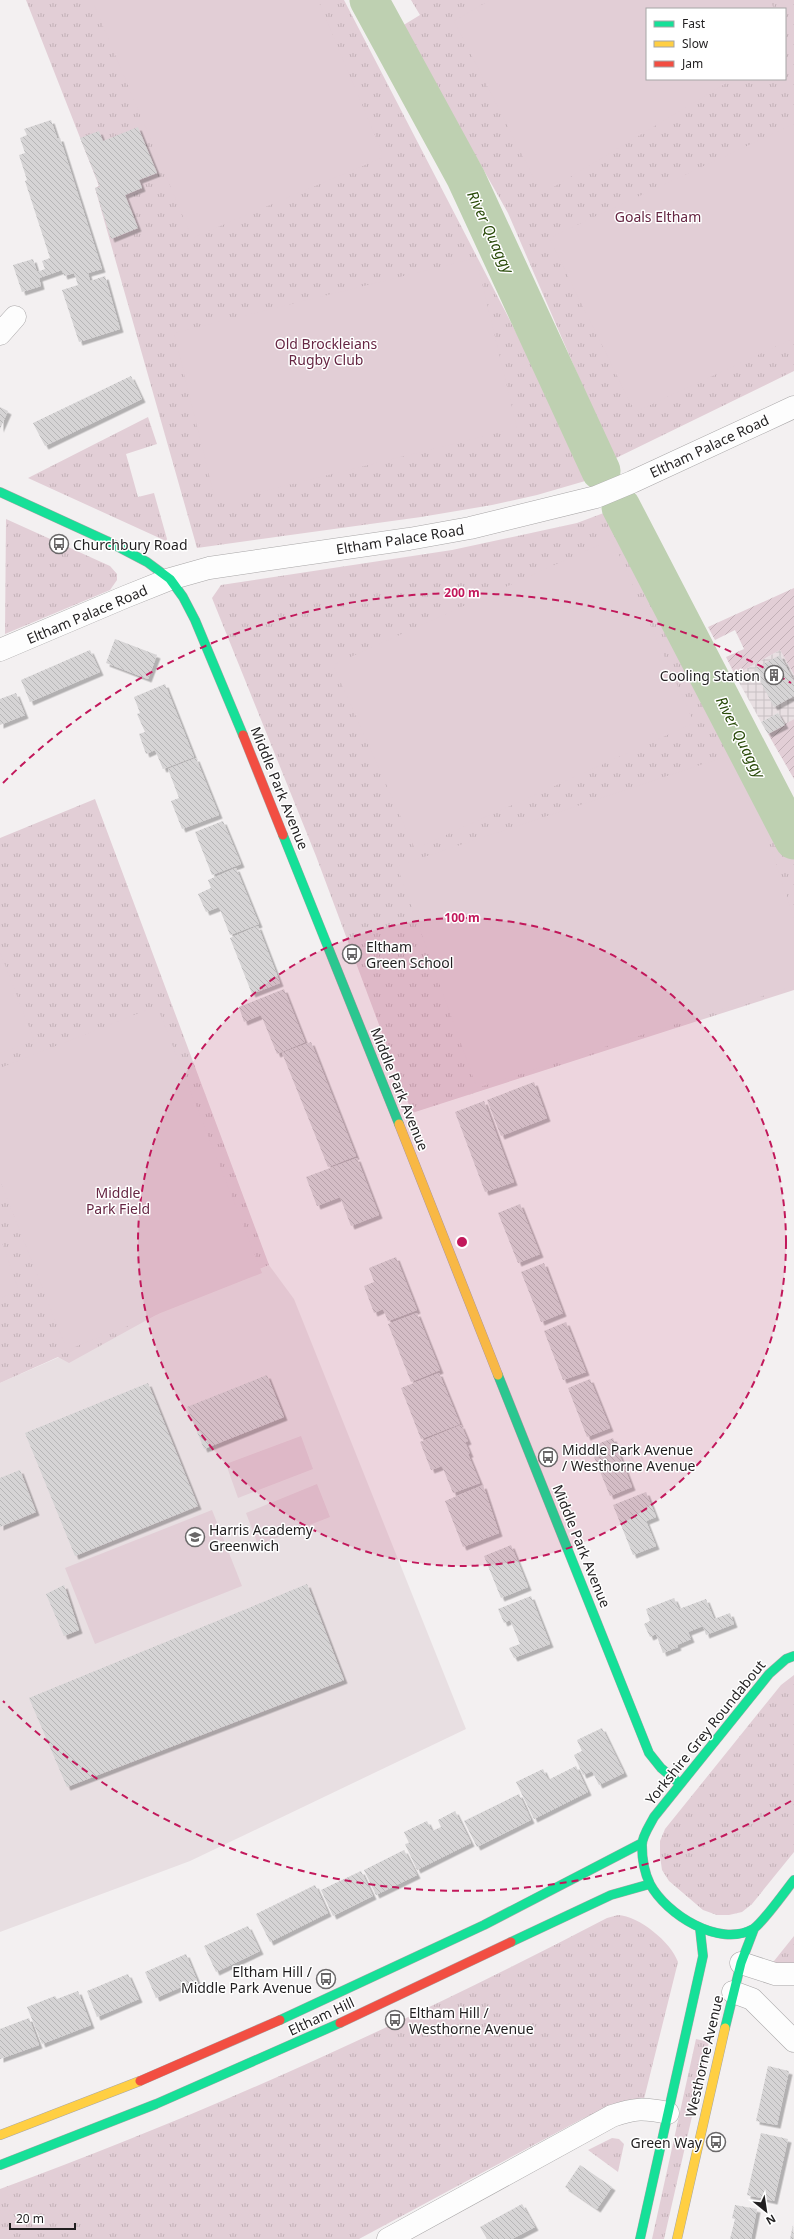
<svg xmlns="http://www.w3.org/2000/svg" width="794" height="2239" viewBox="0 0 794 2239" font-family="'Noto Sans',sans-serif">
<style>
.built{fill:#e8dfe2}
.industrial{fill:url(#industrial-grid)}
.grass{fill:url(#grass-tufts);fill-rule:evenodd}
.garden{fill:url(#garden-furrows)}
.pitch{fill:#e2ced6}
.lines{fill:none;stroke-linecap:round;stroke-linejoin:round}
.river{stroke:#bed0b1;stroke-width:39}
.building{fill:url(#building-back-hatch);filter:url(#shadow)}
.street-casing{stroke:#a8a6a7;stroke-width:23}
.fast-casing{stroke:#a8a6a7;stroke-width:10}
.slow-casing{stroke:#a8a6a7;stroke-width:10}
.jam-casing{stroke:#a8a6a7;stroke-width:10}
.street{stroke:#fdfdfd;stroke-width:22}
.fast{stroke:#16e098;stroke-width:9}
.slow{stroke:#ffcf43;stroke-width:9}
.jam{stroke:#f24e42;stroke-width:9}
.ring{fill:none;stroke:#c2185b;stroke-width:2;stroke-dasharray:7 5}
.labels{text-anchor:middle;dominant-baseline:central;stroke-width:3;stroke-linejoin:round;paint-order:stroke}
.park-label{font-size:14px;fill:#662643;stroke:#fff}
.street-label{font-size:14px;fill:#211f20;stroke:#fff}
.poi-label{font-size:14px;fill:#211f20;stroke:#fff;text-anchor:start}
.water-label{font-size:15px;font-style:italic;fill:#2a4b0a;stroke:#fff}
.centre{fill:#c2185b;stroke:#fff;stroke-width:2}
.ring-label{font-size:12px;text-anchor:middle;font-weight:bold;fill:#c2185b;stroke:#fff;stroke-width:3;stroke-linejoin:round;paint-order:stroke}
</style>
<defs>
<pattern id="industrial-grid" width="8" height="8" patternUnits="userSpaceOnUse"><rect width="8" height="8" fill="#e8dfe2"/><path d="M0 4h8M4 0v8" fill="none" stroke="#c7bfc2"/></pattern>
<pattern id="grass-tufts" width="24" height="20" patternUnits="userSpaceOnUse"><rect width="24" height="20" fill="#e2ced6"/><path d="M3 7l-1-3M5 7V3M7 7l1-3M15 17l-1-3M17 17v-4M19 17l1-3" fill="none" stroke="#c2b0b7"/></pattern>
<pattern id="garden-furrows" width="10" height="10" patternUnits="userSpaceOnUse"><rect width="10" height="10" fill="#e2ced6"/><path d="M-1 1l2-2M0 10L10 0M9 11l2-2" fill="none" stroke="#c2b0b7"/></pattern>
<pattern id="building-back-hatch" width="6" height="6" patternUnits="userSpaceOnUse"><rect width="6" height="6" fill="#d6d4d5"/><path d="M-1 5l2 2M0 0l6 6M5-1l2 2" fill="none" stroke="#b7b6b7"/></pattern>
<filter id="shadow"><feDropShadow dx="3.5" dy="3.5" stdDeviation="0" flood-color="#0004"/></filter>
</defs>
<rect width="100%" height="100%" fill="#f3f0f1"/>
<path class="built" d="M 269,1265 L 294,1299 L 466,1729 L 190,1861 L 0,1932 L 0,1383 Z"/>
<path class="industrial" d="M 780,650 L 794,675 L 794,719 L 785,725 L 778,713 L 761,722 L 735,675 Z"/>
<path class="grass" d="M 26,0 L 344,0 L 592,479 L 537,495 L 492,505 L 421,517 L 197,548 L 95,188 L 99,186 Z
M 411,0 L 794,0 L 794,371 L 614,459 L 508,213 L 402,26 L 420,15 ZM 647,9 L 785,9 L 785,79 L 647,79 Z
M 148,417 L 157,444 L 126,454 L 138,497 L 154,493 L 167,539 L 166,541 L 28,478 Z
M 617,508 L 794,849 L 794,990 L 412,1113 L 316,856 L 212,598 L 221,585 L 452,550 L 577,523 Z
M 6,519 L 110,566 L 117,574 L 117,580 L 110,590 L 5,634 Z
M 95,799 L 269,1265 L 165,1310 L 69,1363 L 58,1357 L 0,1383 L 0,838 Z
M 794,1675 L 794,1852 L 752,1904 L 742,1912 L 729,1915 L 717,1915 L 703,1910 L 669,1881 L 662,1870 L 660,1856 L 660,1841 L 665,1829 L 781,1685 Z
M 618,1915 C 639,1916 671,1942 678,1962 L 644,2099 L 613,2106 L 582,2119 L 359,2239 L 0,2239 L 0,2189 C 208,2113 411,2020 607,1918 Z
M 794,1936 L 794,1965 L 770,1966 Z
M 696,2039 L 709,2042 L 664,2239 L 652,2239 Z
M 612,2138 L 619,2139 L 624,2144 L 618,2172 L 588,2150 Z"/>
<path class="garden" d="M 794,588 L 794,675 L 780,650 L 735,675 L 726,657 L 744,649 L 735,630 L 715,640 L 708,627 Z
M 794,719 L 794,779 L 768,734 Z"/>
<path class="pitch" d="M 92,0 L 318,0 L 384,157 L 192,238 Z
M 490,0 L 770,0 L 774,9 L 647,9 L 647,79 L 733,79 L 542,194 L 454,21 Z
M 794,124 L 794,338 L 635,412 L 549,238 Z
M 476,258 L 517,428 L 216,503 L 174,333 Z
M 612,539 L 694,723 L 415,849 L 333,665 Z
M 739,752 L 794,918 L 794,986 L 477,1088 L 397,866 Z
M 0,952 L 34,1040 L 0,1053 Z
M 157,1006 L 262,1273 L 67,1350 L 0,1181 L 0,1068 Z
M 0,1237 L 19,1291 L 0,1298 Z
M 301,1436 L 313,1469 L 238,1498 L 226,1464 Z
M 317,1484 L 330,1517 L 258,1545 L 246,1513 Z
M 212,1510 L 242,1586 L 95,1644 L 65,1568 Z"/>
<g class="lines">
<path class="river" d="M 369,0 L 466,178 L 601,471
M 621,507 L 794,840"/>
</g>
<path class="building" d="M 51,120 L 57,138 L 60,138 L 102,269 L 88,273 L 90,281 L 105,276 L 120,329 L 79,342 L 62,290 L 78,285 L 74,273 L 64,276 L 62,270 L 39,278 L 41,286 L 22,292 L 13,265 L 33,259 L 37,272 L 45,269 L 42,261 L 50,258 L 25,181 L 27,180 L 19,155 L 25,153 L 20,138 L 27,135 L 24,129 Z
M 138,127 L 157,173 L 139,180 L 142,188 L 125,195 L 138,228 L 111,239 L 95,188 L 100,187 L 80,138 L 99,131 L 103,141 Z
M 131,376 L 142,399 L 45,446 L 33,423 Z
M 0,407 L 8,411 L 0,429 Z
M 115,639 L 157,655 L 148,679 L 106,663 Z
M 90,650 L 100,672 L 30,702 L 21,680 Z
M 780,655 L 794,681 L 794,696 L 774,707 L 754,669 Z
M 165,684 L 194,757 L 163,769 L 155,750 L 146,754 L 139,734 L 145,732 L 137,714 L 140,713 L 134,697 Z
M 16,693 L 25,715 L 0,725 L 0,699 Z
M 778,713 L 785,725 L 768,734 L 761,722 Z
M 196,758 L 219,815 L 182,829 L 171,801 L 179,798 L 168,769 Z
M 223,821 L 241,864 L 212,875 L 195,832 Z
M 236,868 L 259,924 L 230,935 L 219,907 L 206,912 L 198,894 L 211,888 L 208,880 Z
M 258,926 L 280,983 L 252,994 L 230,938 Z
M 284,989 L 305,1042 L 277,1054 L 261,1015 L 244,1022 L 239,1007 Z
M 311,1042 L 356,1156 L 328,1167 L 282,1053 Z
M 534,1082 L 547,1118 L 501,1136 L 487,1100 Z
M 484,1101 L 514,1182 L 485,1192 L 455,1112 Z
M 357,1158 L 379,1215 L 351,1226 L 340,1197 L 317,1206 L 306,1177 Z
M 520,1204 L 540,1254 L 518,1263 L 498,1213 Z
M 396,1257 L 417,1310 L 388,1321 L 383,1309 L 374,1313 L 364,1286 L 374,1282 L 369,1268 Z
M 544,1263 L 563,1313 L 541,1322 L 521,1272 Z
M 417,1313 L 440,1370 L 411,1382 L 388,1324 Z
M 566,1322 L 586,1372 L 563,1380 L 544,1331 Z
M 439,1373 L 460,1424 L 421,1439 L 401,1388 Z
M 267,1375 L 284,1417 L 204,1449 L 187,1407 Z
M 590,1379 L 610,1428 L 587,1437 L 568,1388 Z
M 148,1383 L 198,1506 L 75,1556 L 25,1433 Z
M 461,1425 L 468,1441 L 465,1442 L 470,1454 L 468,1454 L 480,1483 L 453,1493 L 442,1466 L 431,1470 L 420,1442 Z
M 613,1438 L 632,1487 L 610,1496 L 590,1447 Z
M 20,1470 L 36,1512 L 0,1527 L 0,1478 Z
M 483,1485 L 499,1533 L 463,1547 L 445,1501 Z
M 646,1492 L 656,1517 L 646,1521 L 656,1546 L 633,1555 L 613,1505 Z
M 511,1545 L 528,1587 L 501,1598 L 484,1556 Z
M 307,1584 L 344,1680 L 67,1787 L 29,1698 Z
M 64,1585 L 79,1630 L 64,1636 L 46,1594 Z
M 531,1596 L 550,1644 L 514,1658 L 509,1648 L 520,1644 L 510,1620 L 504,1623 L 498,1609 Z
M 674,1598 L 679,1609 L 706,1599 L 714,1619 L 730,1613 L 734,1624 L 706,1635 L 703,1626 L 688,1632 L 691,1639 L 677,1645 L 678,1647 L 663,1653 L 656,1634 L 650,1637 L 644,1624 L 650,1621 L 646,1609 Z
M 602,1728 L 624,1773 L 599,1785 L 592,1771 L 583,1775 L 574,1755 L 582,1751 L 577,1740 Z
M 576,1766 L 588,1792 L 534,1819 L 516,1782 L 543,1769 L 548,1780 Z
M 519,1794 L 531,1820 L 477,1847 L 464,1821 Z
M 455,1811 L 471,1843 L 417,1870 L 405,1844 L 409,1843 L 404,1832 L 427,1821 L 432,1831 L 441,1827 L 438,1820 Z
M 404,1850 L 417,1875 L 376,1895 L 364,1870 Z
M 361,1871 L 373,1896 L 333,1916 L 321,1890 Z
M 315,1885 L 328,1913 L 270,1942 L 256,1914 Z
M 248,1926 L 260,1951 L 216,1972 L 204,1946 Z
M 186,1954 L 197,1980 L 156,1998 L 145,1972 Z
M 128,1974 L 139,1999 L 97,2017 L 87,1991 Z
M 78,1991 L 91,2025 L 42,2044 L 27,2007 L 55,1996 L 57,1999 Z
M 29,2018 L 39,2045 L 0,2059 L 0,2029 Z
M 768,2066 L 789,2071 L 777,2125 L 756,2121 Z
M 761,2133 L 788,2139 L 774,2201 L 747,2195 Z
M 580,2165 L 612,2187 L 597,2209 L 565,2187 Z
M 522,2204 L 535,2227 L 512,2239 L 487,2239 L 480,2227 Z
M 735,2205 L 757,2209 L 751,2239 L 730,2239 L 735,2219 L 732,2218 Z
M 793,2225 L 794,2239 L 790,2239 Z"/>
<g class="lines">
<g class="street-casing">
<path id="street" d="M 0,334 L 15,317
M 0,650 L 125,597 L 170,579 L 209,568 L 409,539 L 470,528 L 596,497 L 632,482 L 794,407
M 741,1963 L 775,1974 L 794,1974
M 733,1992 L 752,1999 L 794,2041
M 388,2239 L 612,2116 C 635,2108 644,2108 668,2113"/>
</g>
<g class="fast-casing">
<path id="fast" d="M 0,492 L 107,541 L 147,562 L 170,579 L 183,597 L 195,620 L 243,735
M 283,835 L 399,1124
M 498,1375 L 649,1753 L 661,1768 L 679,1783
M 794,1656 L 786,1659 L 769,1674 L 654,1817 C 650,1825 642,1836 642,1845 C 642,1858 644,1872 650,1884 C 666,1914 719,1948 753,1929 C 762,1924 786,1890 794,1880
M 511,1942 L 611,1895 L 650,1884
M 280,2020 L 484,1925 L 642,1843
M 725,2028 L 741,1963 L 754,1929
M 0,2165 L 156,2104 L 340,2023
M 640,2239 L 703,1956 L 700,1929"/>
</g>
<g class="slow-casing">
<path id="slow" d="M 399,1124 L 498,1375
M 0,2135 L 140,2081
M 677,2239 L 725,2028"/>
</g>
<g class="jam-casing">
<path id="jam" d="M 243,735 L 283,835
M 340,2023 L 511,1942
M 140,2081 L 280,2020"/>
</g>
<use href="#street" class="street"/>
<use href="#fast" class="fast"/>
<use href="#slow" class="slow"/>
<use href="#jam" class="jam"/>
</g>
<circle cx="462" cy="1242" r="324" fill="#c2185b" fill-opacity=".12"/>
<g class="ring">
<circle cx="462" cy="1242" r="324"/>
<path d="M791 1801A649 649 0 0 1 3 1701M3 783A649 649 0 0 1 791 683"/>
</g>
<defs>
<g id="bus-ring" transform="scale(1)"><circle r="9.5" fill="#fff" stroke="#6a6869" stroke-width="1.5"/><path d="M-5-6H5V4H4V6H2V4H-2V6H-4V4H-5ZM-3.5-4V0h7V-4ZM-3.5 1.2v1.5H-2V1.2ZM2 1.2v1.5H3.5V1.2Z" fill="#6a6869"/></g>
<g id="building-ring" transform="scale(1)"><circle r="9.5" fill="#fff" stroke="#6a6869" stroke-width="1.5"/><path d="M-4-6H4V6H1V3H-1V6H-4ZM-2.5-4.3h1.7v1.8h-1.7ZM.8-4.3h1.7v1.8H.8ZM-2.5-1h1.7V.8h-1.7ZM.8-1h1.7V.8H.8Z" fill="#6a6869"/></g>
<g id="school-ring" transform="scale(1)"><circle r="9.5" fill="#fff" stroke="#6a6869" stroke-width="1.5"/><path d="M0-5L7-2L0 1L-7-2ZM-4 1L0 2.5L4 1V4Q0 6-4 4Z" fill="#6a6869"/></g>
</defs>
<g fill-rule="evenodd">
<use href="#bus-ring" x="59" y="544"/>
<use href="#building-ring" x="774" y="675"/>
<use href="#bus-ring" x="352" y="954"/>
<use href="#bus-ring" x="548" y="1457"/>
<use href="#school-ring" x="195" y="1537"/>
<use href="#bus-ring" x="326" y="1979"/>
<use href="#bus-ring" x="395" y="2020"/>
<use href="#bus-ring" x="716" y="2142"/>
</g>
<g class="labels">
<g class="park-label">
<text x="658" y="216">Goals Eltham</text>
<text x="326" y="343">Old Brockleians<tspan x="326" dy="16">Rugby Club</tspan></text>
<text x="118" y="1192">Middle<tspan x="118" dy="16">Park Field</tspan></text>
</g>
<g class="street-label">
<text transform="translate(709 446) rotate(-25)">Eltham Palace Road</text>
<text transform="translate(400 539) rotate(-9)">Eltham Palace Road</text>
<text transform="translate(87 614) rotate(-23)">Eltham Palace Road</text>
<text transform="translate(280 788) rotate(68)">Middle Park Avenue</text>
<text transform="translate(400 1089) rotate(68)">Middle Park Avenue</text>
<text transform="translate(582 1546) rotate(68)">Middle Park Avenue</text>
<text transform="translate(705 1732) rotate(-51)">Yorkshire Grey Roundabout</text>
<text transform="translate(321 2016) rotate(-25)">Eltham Hill</text>
<text transform="translate(704 2056) rotate(-77)">Westhorne Avenue</text>
</g>
<g class="poi-label">
<text x="73" y="544">Churchbury Road</text>
<text x="760" y="675" text-anchor="end">Cooling Station</text>
<text x="366" y="946">Eltham<tspan x="366" dy="16">Green School</tspan></text>
<text x="562" y="1449">Middle Park Avenue<tspan x="562" dy="16">/ Westhorne Avenue</tspan></text>
<text x="209" y="1529">Harris Academy<tspan x="209" dy="16">Greenwich</tspan></text>
<text x="312" y="1971" text-anchor="end">Eltham Hill /<tspan x="312" dy="16">Middle Park Avenue</tspan></text>
<text x="409" y="2012">Eltham Hill /<tspan x="409" dy="16">Westhorne Avenue</tspan></text>
<text x="702" y="2142" text-anchor="end">Green Way</text>
</g>
<g class="water-label">
<text transform="translate(491 232) rotate(65)">River Quaggy</text>
<text transform="translate(741 737) rotate(63)">River Quaggy</text>
</g>
</g>
<circle cx="462" cy="1242" r="6" class="centre"/>
<g class="ring-label">
<text x="462" y="597">200 m</text>
<text x="462" y="922">100 m</text>
</g>
<rect x="646" y="8" width="140" height="72" fill="#ffffff" stroke="#a6a5a6"/>
<rect x="654" y="21" width="20" height="6" fill="#16e098" stroke="#a6a5a6"/>
<text x="682" y="28" font-size="12" fill="#211f20">Fast</text>
<rect x="654" y="41" width="20" height="6" fill="#ffcf43" stroke="#a6a5a6"/>
<text x="682" y="48" font-size="12" fill="#211f20">Slow</text>
<rect x="654" y="61" width="20" height="6" fill="#f24e42" stroke="#a6a5a6"/>
<text x="682" y="68" font-size="12" fill="#211f20">Jam</text>
<g transform="translate(766 2211) rotate(150)" stroke="#ffffff" stroke-width="3" paint-order="stroke">
<path d="M0-3L7 15L0 10L-7 15Z" fill="#211f20"/>
<text y="-6" font-size="11" font-weight="bold" text-anchor="middle" fill="#211f20">N</text>
</g>
<path d="M10 2223v6h65v-6" fill="none" stroke="#211f20" stroke-width="2"/>
<text x="16" y="2223" font-size="12" fill="#211f20" stroke="#ffffff" stroke-width="3" paint-order="stroke">20 m</text>
</svg>
